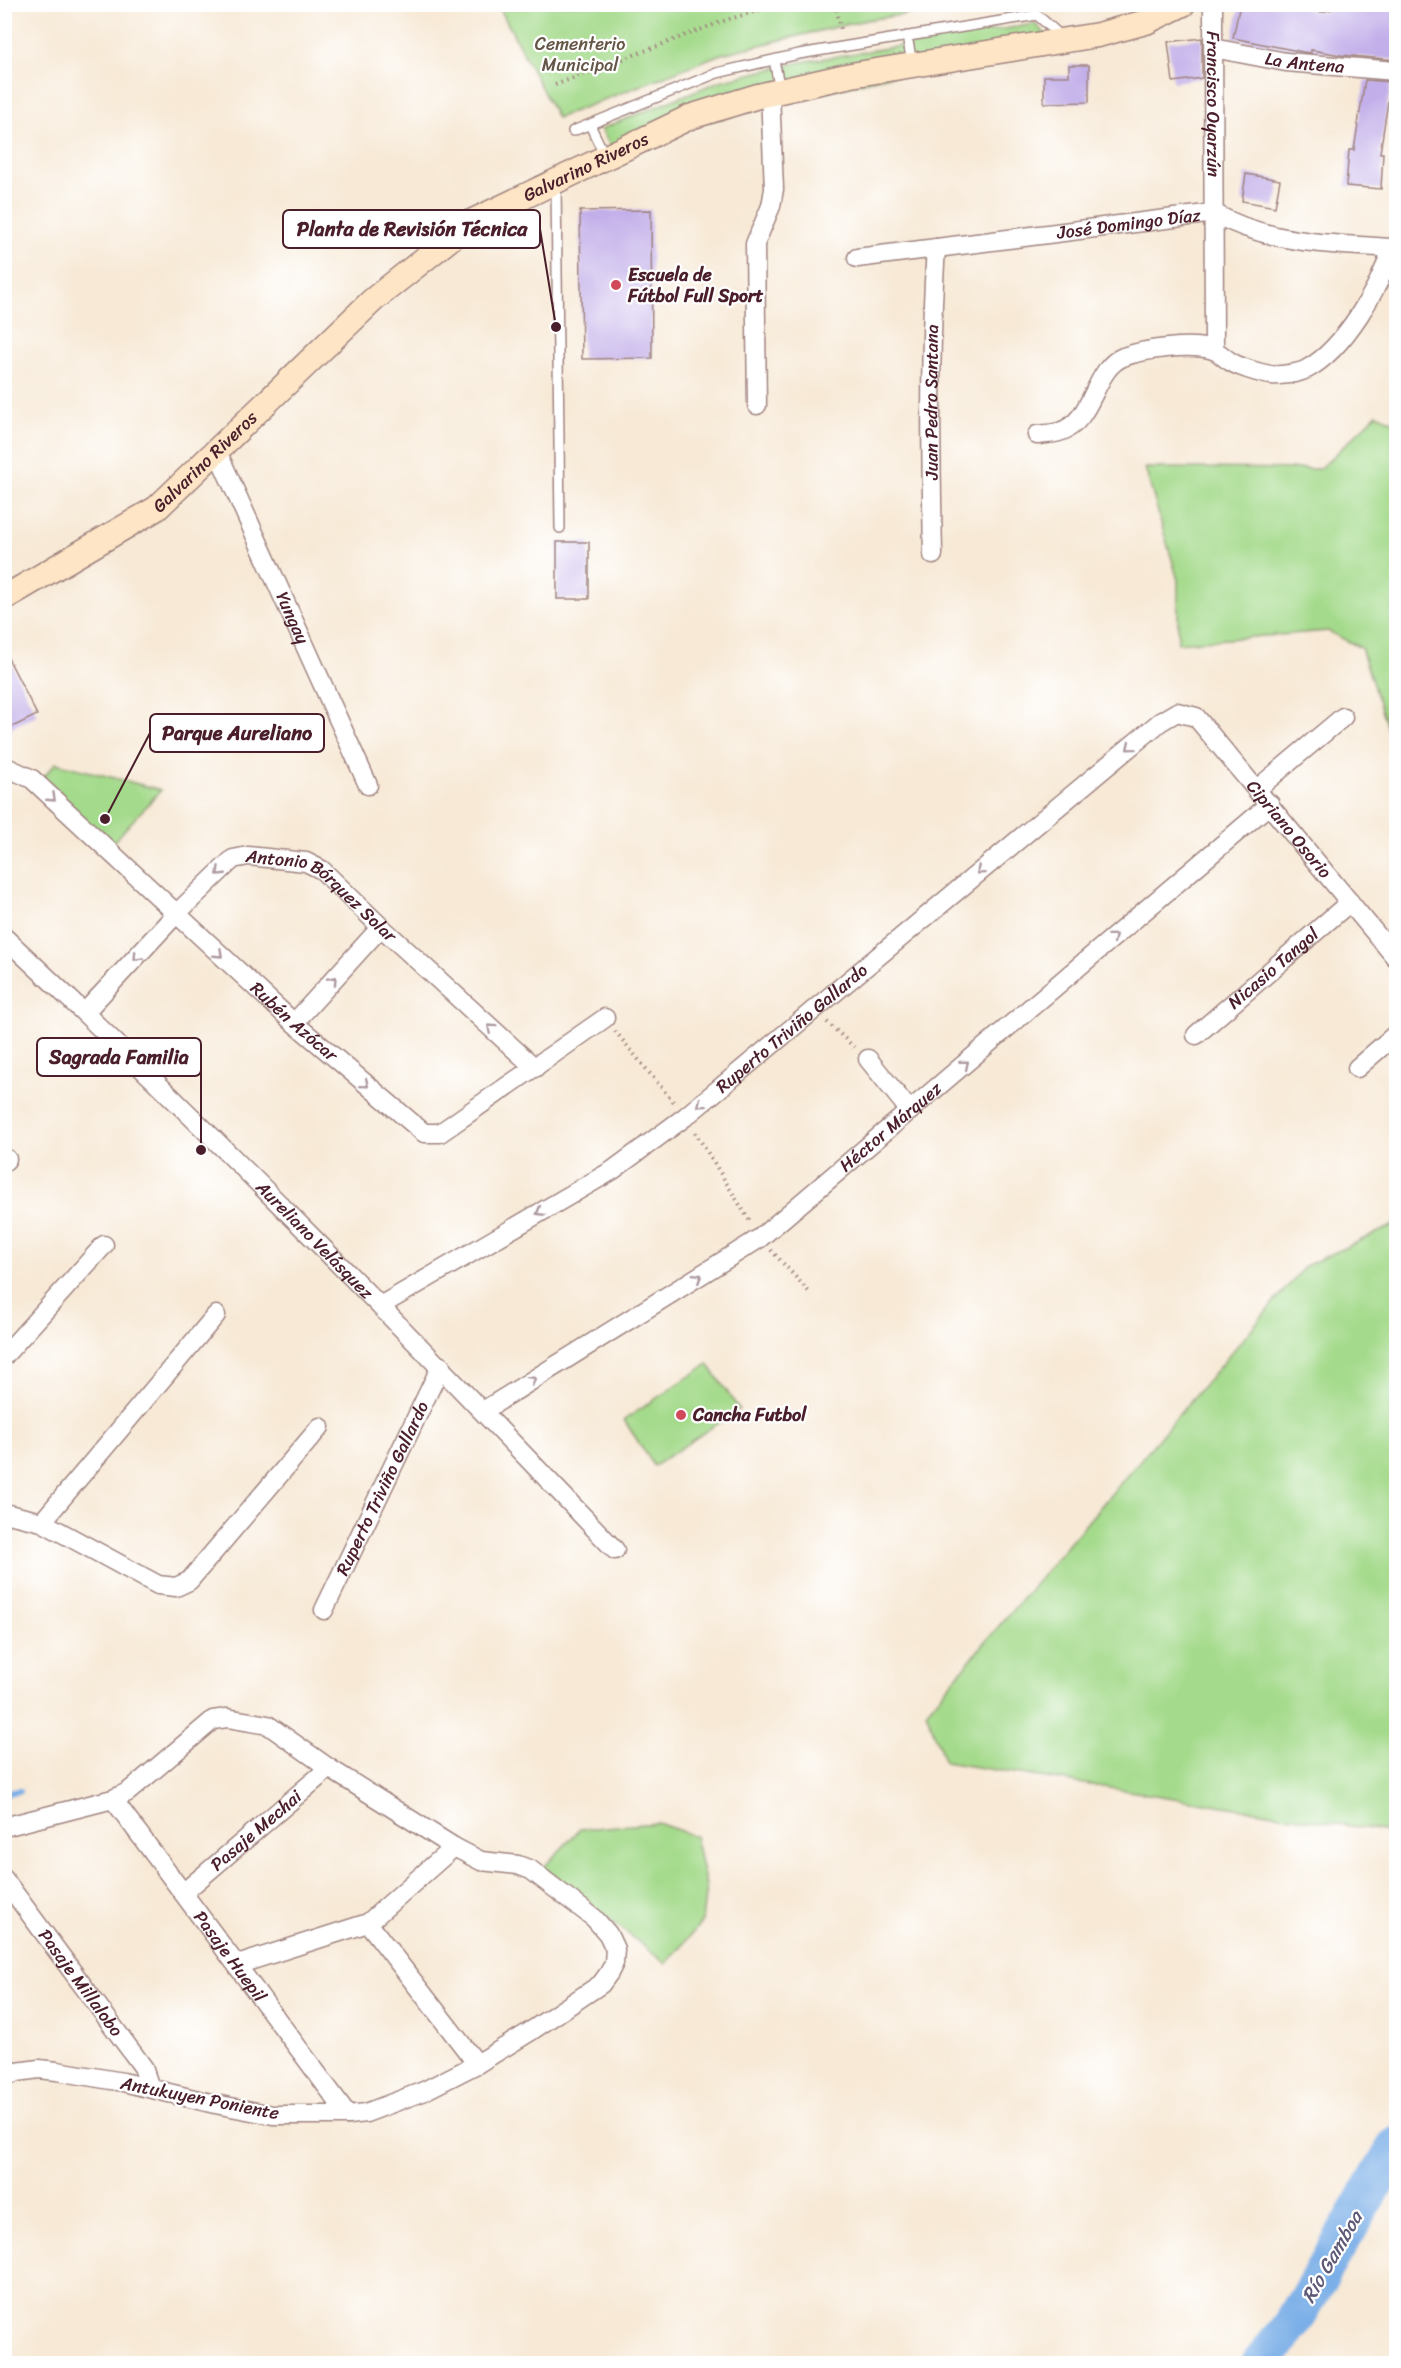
<svg xmlns="http://www.w3.org/2000/svg" width="1401" height="2368" viewBox="0 0 1401 2368" font-family="Sriracha,sans-serif">
<style>
.green{fill:#a4da8b;stroke:#777c5b;stroke-width:1.5}
.lines{fill:none;stroke-linecap:round;stroke-linejoin:round}
.stream{stroke:#7aafe7;stroke-width:6}
.river{stroke:#7aafe7;stroke-width:38}
.building{fill:#c2afe9}
.lane-casing{stroke:#a08480;stroke-width:12}
.street-casing{stroke:#a08480;stroke-width:21}
.secondary-casing{stroke:#a08480;stroke-width:27}
.path{stroke:#a08480;stroke-width:4;stroke-dasharray:1.5 4.5;stroke-linecap:butt}
.lane{stroke:#fff;stroke-width:9}
.street{stroke:#fff;stroke-width:18}
.secondary{stroke:#fde5c5;stroke-width:24}
.oneway{stroke:#ae9aa0}
.poi-dot{fill:#d1495b;stroke:#fff;stroke-width:2}
.labels{text-anchor:middle;dominant-baseline:central;stroke-width:4.5;stroke-linejoin:round;paint-order:stroke}
.park-label{font-size:18px;fill:#655748;stroke:#fff}
.street-label{font-size:18px;fill:#4a1f2b;stroke:#fff}
.poi-label{font-size:18px;font-weight:bold;fill:#4a1f2b;stroke:#fff;text-anchor:start}
.water-label{font-size:20px;font-style:italic;fill:#5d5976;stroke:#fff}
.leader{fill:none;stroke:#4a1f2b;stroke-width:2}
.callout-dot{fill:#4a1f2b;stroke:#fff;stroke-width:2}
.callout{fill:#fff;stroke:#4a1f2b;stroke-width:2}
.callout-label{font-size:20px;text-anchor:middle;font-weight:bold;fill:#4a1f2b}
</style>
<rect width="100%" height="100%" fill="#fff"/>
<filter id="ink" filterUnits="userSpaceOnUse"><feTurbulence type="fractalNoise" baseFrequency=".0167" numOctaves="2"/><feDisplacementMap in="SourceGraphic" scale="12" xChannelSelector="R" yChannelSelector="G"/><feConvolveMatrix kernelMatrix="1 2 1 2 8 2 1 2 1" color-interpolation-filters="sRGB"/></filter>
<filter id="wash" filterUnits="userSpaceOnUse"><feTurbulence type="fractalNoise" baseFrequency=".008" numOctaves="4" result="noise"/><feDisplacementMap in="SourceGraphic" scale="24" xChannelSelector="R" yChannelSelector="G"/><feGaussianBlur stdDeviation="1.35" result="paint"/><feColorMatrix in="noise" values="0 0 0 0 0 0 0 0 0 0 0 0 0 0 0 0 0 1.4 0 .05"/><feComposite in="paint" operator="in"/></filter>
<g filter="url(#wash)">
<rect width="100%" height="100%" fill="#f7e9d6"/>
<path class="green" d="M 498,5 L 971,5 L 866,20 L 721,54 L 557,118 Z
M 1035,24 L 1048,36 L 610,146 L 601,129 L 720,81 L 801,62 Z
M 1377,414 L 1396,423 L 1396,755 L 1361,648 L 1328,631 L 1178,643 L 1178,580 L 1145,468 L 1320,469 Z
M 56,763 L 161,790 L 107,849 L 37,784 Z
M 1396,1224 L 1396,1833 L 945,1762 L 926,1712 L 1305,1266 Z
M 708,1364 L 739,1409 L 654,1466 L 624,1420 Z
M 658,1823 L 695,1836 L 706,1886 L 702,1922 L 666,1964 L 544,1867 L 580,1829 Z"/>
<g class="lines">
<path class="stream" d="M 4,1793 L 20,1791"/>
<path class="river" d="M 1260,2364 L 1293,2323 L 1396,2146"/>
</g>
<g id="blocks">
<path class="building" d="M 1240,4 L 1284,4 L 1322,12 L 1349,4 L 1396,4 L 1396,60 L 1341,55 L 1311,50 L 1311,53 L 1303,52 L 1233,38 Z
M 1202,38 L 1202,78 L 1173,82 L 1168,42 Z
M 1069,65 L 1089,65 L 1089,102 L 1044,103 L 1044,76 L 1069,76 Z
M 1365,80 L 1391,82 L 1380,153 L 1383,153 L 1381,189 L 1346,186 L 1349,150 L 1354,150 Z
M 1246,174 L 1280,180 L 1275,207 L 1242,201 Z
M 651,210 L 652,358 L 582,359 L 580,211 Z
M 557,542 L 589,542 L 589,599 L 557,599 Z
M 4,650 L 37,715 L 4,731 Z"/>
</g>
</g>
<g filter="url(#ink)">
<use href="#blocks" fill-opacity="0" stroke="#a08480" stroke-width="1.5"/>
<g class="lines">
<g class="lane-casing">
<path id="lane" d="M 907,36 L 912,63
M 774,60 L 780,90
M 590,125 L 606,158
M 573,131 L 717,73 L 799,54 L 1037,15 L 1062,37
M 556,184 L 560,528"/>
</g>
<g class="street-casing">
<g id="street">
<path id="s1" d="M 1213,4 L 1214,350"/>
<path id="s2" d="M 1213,48 L 1286,62 L 1396,71"/>
<path id="s3" d="M 857,258 L 1214,213 C 1268,244 1336,245 1396,248"/>
<path d="M 757,405 L 755,244 L 771,206 L 774,189 L 770,93"/>
<path d="M 1037,435 C 1044,434 1052,434 1059,432 C 1094,422 1093,369 1123,357 C 1145,349 1191,343 1213,350 C 1218,351 1223,357 1228,360 C 1235,366 1262,374 1271,375 C 1280,376 1300,373 1307,369 C 1344,349 1380,287 1392,248"/>
<path id="s4" d="M 217,451 L 368,785"/>
<path id="s5" d="M 933,555 C 931,453 929,350 936,248"/>
<path id="s6" d="M 4,766 L 32,779 L 294,1023 L 424,1133 L 440,1133 L 605,1018"/>
<path d="M 1257,789 L 1343,717"/>
<path id="s7" d="M 4,937 C 215,1134 416,1341 615,1550"/>
<path id="s8" d="M 85,1012 L 176,914 L 233,859 L 248,856 L 306,862 L 322,870 L 381,927 L 535,1068"/>
<path d="M 294,1023 L 381,927"/>
<path id="s9" d="M 1196,1035 L 1350,902"/>
<path d="M 868,1059 L 910,1111"/>
<path d="M 1357,1068 L 1396,1034"/>
<path d="M 4,1162 L 7,1159"/>
<path id="s10" d="M 380,1306 L 613,1170 L 685,1117 L 1160,722 L 1177,712 L 1196,717 L 1396,958"/>
<path d="M 4,1356 L 104,1245"/>
<path id="s11" d="M 483,1411 L 760,1238 L 1270,804"/>
<path d="M 4,1513 L 42,1522 L 158,1585 L 176,1587 L 189,1581 L 320,1427"/>
<path d="M 42,1522 L 216,1315"/>
<path id="s12" d="M 324,1610 L 441,1366"/>
<path id="s13" d="M 113,1799 L 348,2115"/>
<path d="M 4,1827 L 113,1799 L 128,1792 L 213,1720 L 227,1718 L 268,1725 L 329,1768 L 454,1847 L 481,1861 L 518,1865 L 531,1870 L 594,1918 L 608,1934 L 615,1949 L 614,1963 L 609,1973 L 601,1984 L 531,2031 L 477,2064 L 424,2091 L 366,2113 L 348,2115 L 273,2115 L 215,2104 L 123,2082 L 57,2071 L 39,2069 L 17,2072 L 4,2077"/>
<path id="s14" d="M 4,1879 L 143,2067 L 150,2088"/>
<path id="s15" d="M 183,1893 L 329,1768"/>
<path d="M 368,1923 L 477,2064"/>
<path d="M 237,1965 L 368,1923 L 454,1847"/>
</g>
</g>
<g class="secondary-casing">
<g id="secondary">
<path id="s16" d="M 4,598 L 157,508 L 373,300 L 471,222 L 690,117 L 758,96 L 851,75 L 1098,35 L 1146,22 L 1183,4"/>
</g>
</g>
<path class="path" d="M 835,4 L 842,33
M 555,85 L 726,20 L 781,4
M 827,1022 L 854,1047
M 615,1031 L 675,1104
M 695,1132 L 751,1223
M 771,1250 L 811,1294"/>
<use href="#lane" class="lane"/>
<use href="#street" class="street"/>
<use href="#secondary" class="secondary"/>
</g>
<defs><path id="oneway-chevron" d="M-2-3.5L2.5 0L-2 3.5" fill="none" stroke-width="1.6" stroke-linecap="round" stroke-linejoin="round" transform="scale(1.5)"/></defs>
<g class="oneway">
<use href="#oneway-chevron" transform="translate(1130 747) rotate(140)"/>
<use href="#oneway-chevron" transform="translate(52 798) rotate(43)"/>
<use href="#oneway-chevron" transform="translate(980 871) rotate(140)"/>
<use href="#oneway-chevron" transform="translate(220 872) rotate(136)"/>
<use href="#oneway-chevron" transform="translate(1113 937) rotate(-40)"/>
<use href="#oneway-chevron" transform="translate(219 954) rotate(43)"/>
<use href="#oneway-chevron" transform="translate(137 957) rotate(133)"/>
<use href="#oneway-chevron" transform="translate(333 980) rotate(-48)"/>
<use href="#oneway-chevron" transform="translate(491 1028) rotate(-138)"/>
<use href="#oneway-chevron" transform="translate(965 1064) rotate(-40)"/>
<use href="#oneway-chevron" transform="translate(365 1084) rotate(40)"/>
<use href="#oneway-chevron" transform="translate(701 1104) rotate(140)"/>
<use href="#oneway-chevron" transform="translate(540 1212) rotate(150)"/>
<use href="#oneway-chevron" transform="translate(698 1277) rotate(-32)"/>
<use href="#oneway-chevron" transform="translate(532 1380) rotate(-32)"/>
</g>
</g>
<g class="poi-dot">
<circle cx="616" cy="285" r="6"/>
<circle cx="681" cy="1415" r="6"/>
</g>
<g class="labels">
<g class="park-label">
<text x="580" y="44">Cementerio<tspan x="580" dy="21">Municipal</tspan></text>
</g>
<g class="street-label">
<text stroke="none"><textPath href="#s2" startOffset="93">La Antena</textPath></text>
<text stroke="none"><textPath href="#s1" startOffset="100">Francisco Oyarzún</textPath></text>
<text stroke="none"><textPath href="#s16" startOffset="730">Galvarino Riveros</textPath></text>
<text stroke="none"><textPath href="#s3" startOffset="274">José Domingo Díaz</textPath></text>
<text stroke="none"><textPath href="#s5" startOffset="153">Juan Pedro Santana</textPath></text>
<text stroke="none"><textPath href="#s16" startOffset="244">Galvarino Riveros</textPath></text>
<text stroke="none"><textPath href="#s4" startOffset="183">Yungay</textPath></text>
<text stroke="none"><textPath href="#s10" startOffset="1162">Cipriano Osorio</textPath></text>
<text stroke="none"><textPath href="#s8" startOffset="315">Antonio Bórquez Solar</textPath></text>
<text stroke="none"><textPath href="#s9" startOffset="102">Nicasio Tangol</textPath></text>
<text stroke="none"><textPath href="#s6" startOffset="388">Rubén Azócar</textPath></text>
<text stroke="none"><textPath href="#s10" startOffset="498">Ruperto Triviño Gallardo</textPath></text>
<text stroke="none"><textPath href="#s11" startOffset="498">Héctor Márquez</textPath></text>
<text stroke="none"><textPath href="#s7" startOffset="434">Aureliano Velásquez</textPath></text>
<text stroke="none"><textPath href="#s12" startOffset="135">Ruperto Triviño Gallardo</textPath></text>
<text stroke="none"><textPath href="#s15" startOffset="96">Pasaje Mechai</textPath></text>
<text stroke="none"><textPath href="#s13" startOffset="196">Pasaje Huepil</textPath></text>
<text stroke="none"><textPath href="#s14" startOffset="129">Pasaje Millalobo</textPath></text>
<text transform="translate(200 2098) rotate(11)">Antukuyen Poniente</text>
</g>
<g class="poi-label">
<text x="628" y="275">Escuela de<tspan x="628" dy="21">Fútbol Full Sport</tspan></text>
<text x="693" y="1415">Cancha Futbol</text>
</g>
<g class="water-label">
<text transform="translate(1332 2257) rotate(-60)">Río Gamboa</text>
</g>
</g>
<path class="leader" d="M556 327L540 229M105 819L150 733M201 1150L201 1057"/>
<g class="callout-dot">
<circle cx="556" cy="327" r="6"/>
<circle cx="105" cy="819" r="6"/>
<circle cx="201" cy="1150" r="6"/>
</g>
<g class="callout">
<rect x="283" y="210" width="257" height="38" rx="6"/>
<rect x="150" y="714" width="174" height="38" rx="6"/>
<rect x="37" y="1038" width="164" height="38" rx="6"/>
</g>
<g class="callout-label">
<text x="412" y="236">Planta de Revisión Técnica</text>
<text x="237" y="740">Parque Aureliano</text>
<text x="119" y="1064">Sagrada Familia</text>
</g>
<rect width="1401" height="2368" fill="none" stroke="#fff" stroke-width="24"/>
</svg>
